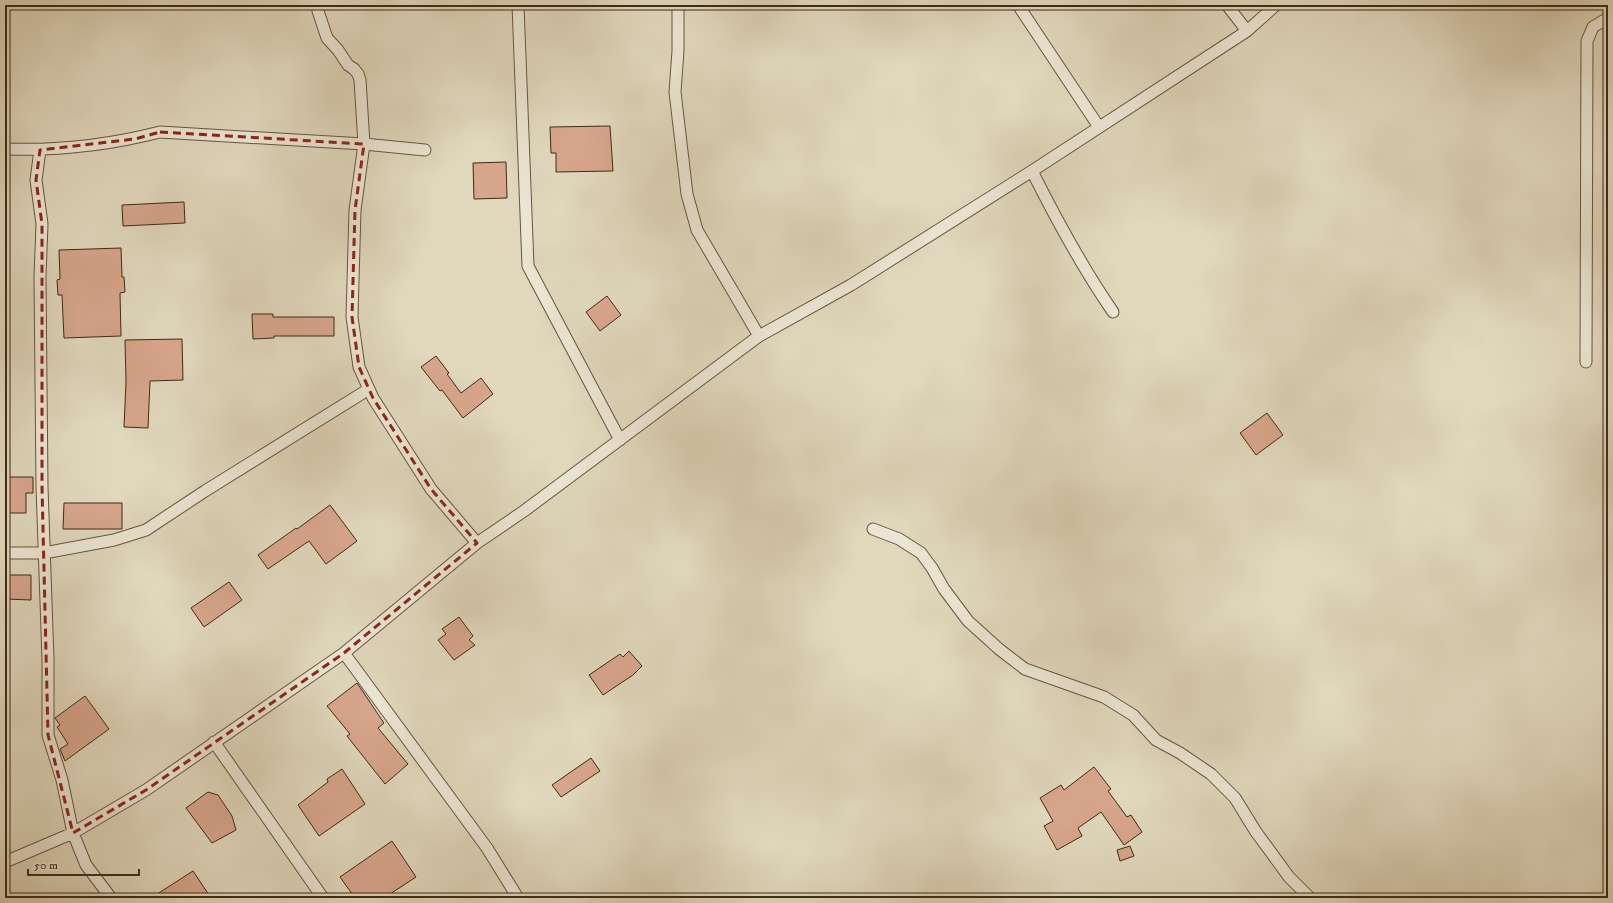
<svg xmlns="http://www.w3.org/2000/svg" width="1613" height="903" viewBox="0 0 1613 903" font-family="'IM FELL DW Pica',serif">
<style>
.building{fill:#d7a58c;stroke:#3f2b15}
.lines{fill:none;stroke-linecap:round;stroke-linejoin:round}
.street-casing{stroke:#67563f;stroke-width:13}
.street{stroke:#ebe5d3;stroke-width:11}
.marked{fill:none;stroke:#8f2418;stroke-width:3;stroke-dasharray:8 5;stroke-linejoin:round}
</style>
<rect width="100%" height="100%" fill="#e0d7bc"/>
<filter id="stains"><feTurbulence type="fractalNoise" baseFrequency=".005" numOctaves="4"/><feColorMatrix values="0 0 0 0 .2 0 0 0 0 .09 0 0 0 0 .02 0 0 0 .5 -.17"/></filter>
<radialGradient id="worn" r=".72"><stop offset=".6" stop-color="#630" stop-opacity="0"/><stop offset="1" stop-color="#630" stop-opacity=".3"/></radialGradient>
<path class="building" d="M 610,126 L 613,171 L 556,172 L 556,153 L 551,153 L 550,127 Z
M 506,162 L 507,198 L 474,199 L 473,163 Z
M 184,202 L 185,223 L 123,226 L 122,205 Z
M 121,248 L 122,277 L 124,277 L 125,292 L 120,293 L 121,336 L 64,338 L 62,295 L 58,295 L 57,280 L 60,279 L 59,250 Z
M 607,296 L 621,315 L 600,331 L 586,312 Z
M 252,314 L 273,314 L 273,317 L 334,317 L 334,336 L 274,336 L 274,338 L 253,339 Z
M 182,339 L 183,380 L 150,381 L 148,428 L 124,427 L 126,382 L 125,340 Z
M 436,356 L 449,373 L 447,374 L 461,393 L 481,378 L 493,394 L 463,418 L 442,390 L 440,391 L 421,367 Z
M 1267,413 L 1283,435 L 1256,455 L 1240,433 Z
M 9,477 L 33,477 L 33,493 L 26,493 L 26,513 L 5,513 L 5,494 L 8,494 Z
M 64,503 L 122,503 L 122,529 L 63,529 Z
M 330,505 L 357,541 L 326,564 L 309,541 L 268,569 L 258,555 L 296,528 L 297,529 Z
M 5,575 L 31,575 L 31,600 L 5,599 Z
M 229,582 L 242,600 L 204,627 L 191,608 Z
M 459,617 L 473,636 L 469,640 L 475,645 L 454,660 L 438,640 L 446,634 L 442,629 Z
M 629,651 L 642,666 L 633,675 L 603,695 L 589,675 L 620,654 L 623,657 Z
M 357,683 L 384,723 L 378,728 L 408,764 L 385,784 L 347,736 L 350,734 L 327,706 Z
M 85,696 L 109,729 L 65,761 L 60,749 L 68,744 L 57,727 L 60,725 L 55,718 Z
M 591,758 L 600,771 L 561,797 L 552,785 Z
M 1094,767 L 1111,789 L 1108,791 L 1127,817 L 1131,815 L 1142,832 L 1124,845 L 1101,812 L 1078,828 L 1082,836 L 1057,850 L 1044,826 L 1053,821 L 1040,798 L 1061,785 L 1064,790 Z
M 342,769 L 365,804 L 319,836 L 298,805 L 328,782 L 327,779 Z
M 208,792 L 218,795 L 232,816 L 236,830 L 212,843 L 186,808 Z
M 392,841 L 416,877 L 384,898 L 355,898 L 340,877 Z
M 1130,846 L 1134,856 L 1120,861 L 1117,850 Z
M 193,871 L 211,898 L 151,898 Z"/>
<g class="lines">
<g class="street-casing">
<path id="street" d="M 518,5 L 528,266 L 620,440
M 678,5 L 678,51 L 675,92 L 687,194 L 697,230 L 759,336
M 1018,5 L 1099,127
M 1227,5 L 1247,31
M 318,11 L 327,38 L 338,50 L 348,65 L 354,69 L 358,74 L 360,80 L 364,144 L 355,210 L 352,317 L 359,367 L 373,398 L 431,489 L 477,543
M 5,149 C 58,151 109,145 160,132 L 364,144 L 425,150
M 40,150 L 36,180 L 42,224 L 40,277 L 42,487 L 48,659 L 48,735 L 62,780 L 73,833 L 86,865 L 111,898
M 1032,171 C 1056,219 1082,267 1113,312
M 1586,362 L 1587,41 L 1593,27 L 1608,18
M 873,529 L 899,539 L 921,553 L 932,568 L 944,589 L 968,621 L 999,649 L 1025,669 L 1104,697 L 1133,715 L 1156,740 L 1180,753 L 1211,774 L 1235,798 L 1256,832 L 1289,877 L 1310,898
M 5,553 L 44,553 L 114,540 L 146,530 L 205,491 L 369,389
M 344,653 L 487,848 L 518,898
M 214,742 L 323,898
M 5,862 L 73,833 L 146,790 L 344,653 L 477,543 L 524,511 L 759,336 L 851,285 L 1032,171 L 1247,31 L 1276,5"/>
</g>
<use href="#street" class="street"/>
</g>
<path class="marked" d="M 160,132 L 364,144 L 355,210 L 352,317 L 359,367 L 373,398 L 431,489 L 477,543 L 344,653 L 146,790 L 73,833 L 48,735 L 42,487 L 42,224 L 36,180 L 40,150 L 135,139 Z"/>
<rect width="1613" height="903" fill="none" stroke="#e0d7bc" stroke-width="20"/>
<rect x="6" y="6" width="1601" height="891" fill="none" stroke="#3f2b15" stroke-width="2"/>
<rect x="10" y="10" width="1593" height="883" fill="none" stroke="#3f2b15"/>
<path d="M28 869v6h111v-6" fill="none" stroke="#3f2b15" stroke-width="2"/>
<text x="34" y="869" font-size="12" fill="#3f2b15" stroke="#ebe5d3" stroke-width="3" paint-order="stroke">50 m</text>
<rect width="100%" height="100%" filter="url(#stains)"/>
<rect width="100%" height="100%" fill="url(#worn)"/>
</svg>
